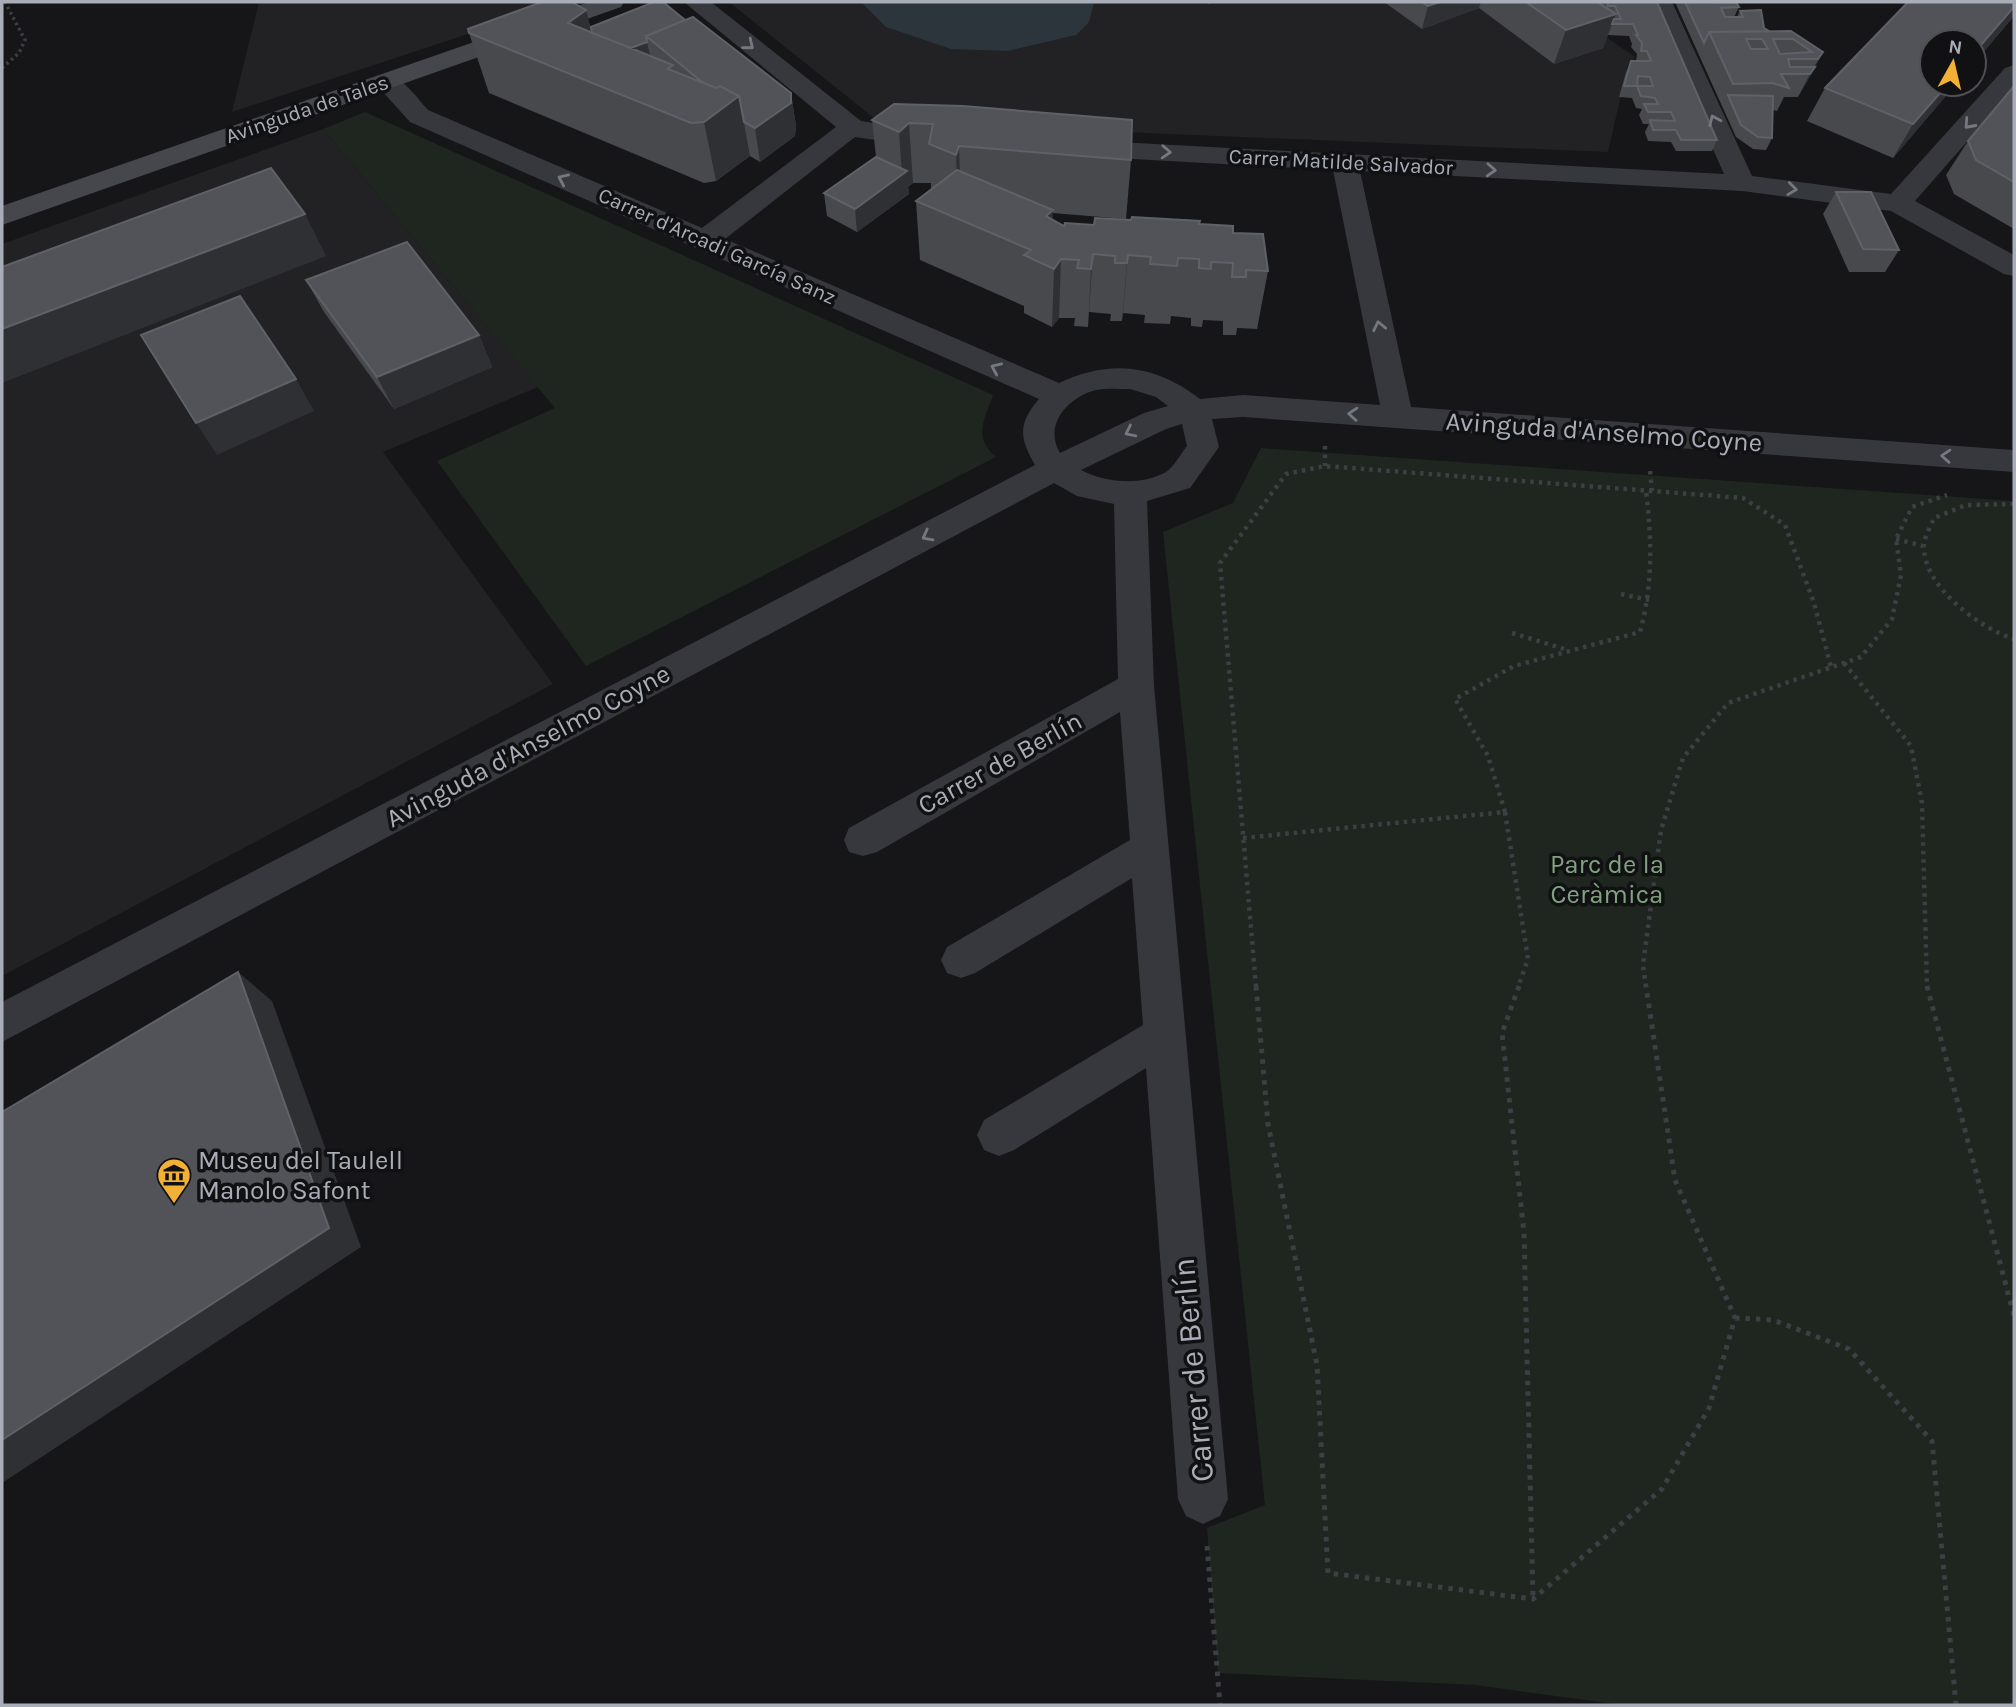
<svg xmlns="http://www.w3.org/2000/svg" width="2016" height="1707" viewBox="0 0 2016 1707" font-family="Karla,sans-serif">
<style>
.built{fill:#222225}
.green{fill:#1e261f}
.water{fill:#2c353c}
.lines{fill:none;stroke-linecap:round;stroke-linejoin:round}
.path-far2{stroke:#3d3f44;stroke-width:3.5;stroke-dasharray:2.5 3.5;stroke-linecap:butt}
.path-far1{stroke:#3d3f44;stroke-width:4.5;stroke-dasharray:3.5 5;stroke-linecap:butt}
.path{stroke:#3d3f44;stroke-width:5;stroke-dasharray:4.5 6;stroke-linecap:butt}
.minor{fill:#37383d;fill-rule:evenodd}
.secondary{fill:#45474d;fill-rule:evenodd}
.wall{fill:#47494d}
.shaded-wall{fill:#2f3033}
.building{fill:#525359;stroke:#5f6168;stroke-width:2;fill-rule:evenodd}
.oneway{stroke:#757881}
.labels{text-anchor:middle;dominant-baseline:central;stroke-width:7;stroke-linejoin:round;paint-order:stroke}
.far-street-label{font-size:21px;fill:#a8adb8;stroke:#111113}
.street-label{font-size:26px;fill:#a8adb8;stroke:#111113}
.park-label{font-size:26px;fill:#7fa381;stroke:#111113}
.poi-label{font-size:26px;fill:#a8adb8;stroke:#111113;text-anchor:start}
.near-street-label{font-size:32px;fill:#a8adb8;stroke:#111113}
</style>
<rect width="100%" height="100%" fill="#161618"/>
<path class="built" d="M 259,2 L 564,2 L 232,112 Z
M 729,2 L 1555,2 L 1635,57 L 1627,69 L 1608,152 L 879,122 Z
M 323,129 L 538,387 L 383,452 L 553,684 L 2,976 L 2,244 Z"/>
<path class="green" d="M 365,112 L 993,395 C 984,421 973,437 996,457 L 586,666 L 437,461 L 555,408 L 323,129 Z
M 1261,448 L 2014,501 L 2014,1705 L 1622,1705 L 1475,1685 L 1218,1673 L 1207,1528 L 1265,1505 L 1163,532 L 1233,503 Z"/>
<path class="water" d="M 861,2 L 1093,2 L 1094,3 L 1089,22 L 1076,35 L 1008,51 L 951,49 L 886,27 Z"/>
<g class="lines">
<path class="path-far2" d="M 1208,2 L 1213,3
M 2,68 L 19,53 L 25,40 L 5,2"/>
<path class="path-far1" d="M 1325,446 L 1325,466
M 1650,471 L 1652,491
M 2014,504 L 1966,505 L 1934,518 C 1931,526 1925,535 1924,544 C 1921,585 1979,628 2014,639
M 1896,539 L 1923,546
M 1621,594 L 1649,600
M 1512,633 L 1568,650
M 1844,663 L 1911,746 L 1922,803 L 1927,987
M 1505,812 L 1488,756 L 1455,699 L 1514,666 L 1640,632 C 1653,584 1652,540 1646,491
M 1243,838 L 1505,812 L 1528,959 L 1518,987
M 1256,987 L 1220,563 L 1286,474 L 1325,466 L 1743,498 L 1785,525 L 1814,603 L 1831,667
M 1646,987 L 1643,965 L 1661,830 L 1683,758 L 1728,703 L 1861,657 L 1892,619 L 1901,575 L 1896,539 L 1912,507 L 1947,495"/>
<path class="path" d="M 1256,986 L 1268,1124 L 1317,1365 L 1328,1573 L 1533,1599 L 1662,1489 L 1709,1408 L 1735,1318 L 1675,1180 L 1646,986
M 1519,986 L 1502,1033 L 1524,1233 L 1533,1598
M 1927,986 L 2014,1316
M 1735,1318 L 1773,1320 L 1849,1349 L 1932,1441 L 1956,1705
M 1207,1546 L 1220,1705"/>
<path class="minor" d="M 684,2 L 711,2 L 861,121 L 925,131 L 934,133 L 938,139 L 934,145 L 925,147 L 855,137 L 725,239 L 1059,383 C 1110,359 1155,364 1200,399 L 1243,395 L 1380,405 L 1333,170 L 1079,156 L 1070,154 L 1066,148 L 1070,142 L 1079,140 L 1724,174 L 1648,2 L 1672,2 L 1752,176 L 1891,194 L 2005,68 L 2014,65 L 2014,88 L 1915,201 L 2014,255 L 2014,276 L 2004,274 L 1891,211 L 1742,191 L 1360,171 L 1411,407 L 2014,450 L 2014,472 L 1243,417 L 1212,419 L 1219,447 L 1190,488 L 1147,501 L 1154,686 L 1228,1499 L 1220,1516 L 1203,1524 L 1186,1516 L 1178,1499 L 1146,1068 L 1014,1150 L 999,1156 L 984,1150 L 977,1135 L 984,1120 L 1143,1025 L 1132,878 L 975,973 L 961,978 L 947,973 L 941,960 L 947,947 L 1130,840 L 1120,712 L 877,852 L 863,856 L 849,852 L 844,840 L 849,828 L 1118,679 L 1114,504 L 1077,496 L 1054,483 L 2,1042 L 2,1002 L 1035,465 C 1019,438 1018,423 1039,399 L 410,122 L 373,81 L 377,76 C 399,70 414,95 428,110 L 702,228 L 836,127 ZM 1130,389 L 1156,397 L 1168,406 L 1144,413 L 1060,453 C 1043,425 1068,397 1096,390 C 1106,388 1119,389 1130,389 ZM 1182,424 L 1187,446 C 1181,453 1174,467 1166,472 C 1141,486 1106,483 1081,470 L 1166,429 Z"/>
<path class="secondary" d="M 589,2 L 624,2 L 621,7 L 2,225 L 2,206 Z"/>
</g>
<path class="wall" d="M 1384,2 L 1657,2 L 1717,140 L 1712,151 L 1676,151 L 1671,142 L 1648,141 L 1645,132 L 1649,124 L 1643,124 L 1639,115 L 1642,109 L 1636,108 L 1632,98 L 1619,97 L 1626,72 L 1631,61 L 1636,61 L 1637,54 L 1631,47 L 1632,44 L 1629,36 L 1608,35 L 1603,48 L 1554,64 L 1479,8 L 1422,29 Z
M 1675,2 L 1736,2 L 1739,7 L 1734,17 L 1737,17 L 1740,11 L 1769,31 L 1791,31 L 1823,52 L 1798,97 L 1784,97 L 1777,111 L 1773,110 L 1772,138 L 1766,150 L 1753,149 L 1736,137 Z
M 2014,2 L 2014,16 L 1974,63 L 1974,42 L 1956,84 L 1893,158 L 1807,121 L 1825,88 Z
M 685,20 L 791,93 L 796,126 L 795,136 L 760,162 L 750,156 L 716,181 L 704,183 L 489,93 L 469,33 L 591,27 Z
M 2014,86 L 2014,229 L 1954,194 L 1946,175 L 1968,141 Z
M 894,104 L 1131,160 L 1126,219 L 1052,213 L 1052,219 L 1064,226 L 1199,224 L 1233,233 L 1268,271 L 1257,329 L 1237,328 L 1236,335 L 1223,335 L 1223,321 L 1203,320 L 1202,327 L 1191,326 L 1191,318 L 1171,316 L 1170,324 L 1144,323 L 1145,315 L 1123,313 L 1122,321 L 1110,321 L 1111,314 L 1089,312 L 1088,327 L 1074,326 L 1075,318 L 1059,318 L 1052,327 L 1024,313 L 1024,306 L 920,260 L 916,201 L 931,190 L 931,183 L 913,183 L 908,187 L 909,194 L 857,232 L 827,216 L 824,193 L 876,157 L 872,120 Z
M 1836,192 L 1899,250 L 1885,272 L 1849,272 L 1823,214 Z
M 306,280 L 479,335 L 492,367 L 394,409 L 324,312 Z"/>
<path class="shaded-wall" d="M 1440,2 L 1481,2 L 1479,8 L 1422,29 L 1428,6 Z
M 2014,7 L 2014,16 L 1974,63 L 1974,53 Z
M 586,10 L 602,70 L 568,23 Z
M 1616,14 L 1603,48 L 1554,64 L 1566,30 Z
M 647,42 L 652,64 L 630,48 Z
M 1823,52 L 1811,75 L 1798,97 L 1810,74 Z
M 1948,84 L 1956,84 L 1893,158 L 1913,124 Z
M 791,93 L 796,126 L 795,136 L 760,162 L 755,128 Z
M 739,96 L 750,156 L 716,181 L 704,122 Z
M 909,123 L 913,183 L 908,187 L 909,194 L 857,232 L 855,209 L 902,175 L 899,132 Z
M 959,146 L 961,205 L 958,214 L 956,155 Z
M 1053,210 L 1051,267 L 1046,216 Z
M 305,214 L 326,256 L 2,383 L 2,329 Z
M 1093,254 L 1089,312 L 1088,327 L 1091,269 Z
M 1128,255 L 1123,313 L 1122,321 L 1127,263 Z
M 1061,259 L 1059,318 L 1052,327 L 1054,269 Z
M 479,335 L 492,367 L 394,409 L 377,377 Z
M 296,379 L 314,411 L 217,455 L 196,423 Z
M 238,972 L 272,1001 L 361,1247 L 2,1483 L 2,1440 Z"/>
<path class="building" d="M 542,2 L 572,2 L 586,10 L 568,23 L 673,65 L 668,69 L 716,88 L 720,86 L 739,96 L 704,122 L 691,123 L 469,33 L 468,29 Z
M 654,2 L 663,2 L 685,20 L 646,36 L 647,42 L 631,48 L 592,33 L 591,27 Z
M 1422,2 L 1440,2 L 1428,6 Z
M 1526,2 L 1597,2 L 1616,14 L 1566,30 Z
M 1607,2 L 1657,2 L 1717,140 L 1681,140 L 1676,130 L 1653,130 L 1650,120 L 1675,121 L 1671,112 L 1648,112 L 1644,104 L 1658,104 L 1655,98 L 1641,96 L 1637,86 L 1624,86 L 1631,61 L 1651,61 L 1647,51 L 1641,51 L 1642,43 L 1636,35 L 1638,35 L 1633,24 L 1612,24 L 1614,19 L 1621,19 L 1615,6 L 1608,6 ZM 1638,76 L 1650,77 L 1653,86 L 1637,86 Z
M 1685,2 L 1736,2 L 1739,7 L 1721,8 L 1725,17 L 1743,17 L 1740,11 L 1761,10 L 1764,28 L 1769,31 L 1709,32 L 1704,43 Z
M 1908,2 L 2014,2 L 2014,7 L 1974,53 L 1974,42 L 1932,42 L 1932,84 L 1948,84 L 1913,124 L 1825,88 Z
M 693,17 L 791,93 L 791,103 L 755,128 L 744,122 L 739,96 L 720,86 L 716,88 L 702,82 L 646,36 Z
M 1791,31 L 1823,52 L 1818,59 L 1788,59 L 1790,67 L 1815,67 L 1810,74 L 1781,74 L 1789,88 L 1772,83 L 1733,84 L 1709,32 ZM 1746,39 L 1762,39 L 1768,49 L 1751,49 ZM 1773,39 L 1793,39 L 1812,52 L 1780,54 Z
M 2014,86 L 2014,182 L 1976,160 L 1968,141 Z
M 1728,95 L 1773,96 L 1772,138 L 1758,137 L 1741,125 Z
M 894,104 L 963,106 L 1132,120 L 1131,160 L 959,146 L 956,155 L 929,144 L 933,124 L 909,123 L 899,132 L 872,120 Z
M 876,157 L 907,171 L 855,209 L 824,193 Z
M 271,168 L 305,214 L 2,329 L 2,267 Z
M 957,170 L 1053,210 L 1046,216 L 1064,226 L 1065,223 L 1094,225 L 1095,218 L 1131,220 L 1132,217 L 1200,221 L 1199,224 L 1233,226 L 1233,233 L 1263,234 L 1268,271 L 1246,270 L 1246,277 L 1232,277 L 1233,263 L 1211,262 L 1211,269 L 1199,268 L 1199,259 L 1178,258 L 1177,266 L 1150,264 L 1151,257 L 1128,255 L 1127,263 L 1115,263 L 1115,256 L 1093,254 L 1091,269 L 1077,268 L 1079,260 L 1061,259 L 1054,269 L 1024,255 L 1031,250 L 916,201 Z
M 1836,192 L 1871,192 L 1899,250 L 1863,249 Z
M 407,242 L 479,335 L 377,377 L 306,280 Z
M 240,296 L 296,379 L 196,423 L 141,335 Z
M 238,972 L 329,1228 L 2,1440 L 2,1112 Z"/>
<defs><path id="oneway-chevron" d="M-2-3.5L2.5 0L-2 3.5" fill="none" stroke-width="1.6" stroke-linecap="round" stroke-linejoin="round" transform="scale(1.75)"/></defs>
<g class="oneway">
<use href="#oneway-chevron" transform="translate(749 45) rotate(39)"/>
<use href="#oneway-chevron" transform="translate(1714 120) rotate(-114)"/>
<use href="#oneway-chevron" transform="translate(1969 124) rotate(132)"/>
<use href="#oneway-chevron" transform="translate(1166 152) rotate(3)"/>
<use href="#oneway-chevron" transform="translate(1491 170) rotate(3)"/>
<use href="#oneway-chevron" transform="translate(563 179) rotate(-156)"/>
<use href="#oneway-chevron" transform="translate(1792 189) rotate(7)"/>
<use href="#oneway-chevron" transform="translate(1379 326) rotate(-102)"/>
<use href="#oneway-chevron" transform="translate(996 368) rotate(-156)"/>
<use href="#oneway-chevron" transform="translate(1353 414) rotate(-176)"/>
<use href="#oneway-chevron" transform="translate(1130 432) rotate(154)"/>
<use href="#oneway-chevron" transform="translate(1946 456) rotate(-176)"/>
<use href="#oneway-chevron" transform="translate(927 536) rotate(152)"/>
</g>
<defs>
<g id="museum-pin" transform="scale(1.75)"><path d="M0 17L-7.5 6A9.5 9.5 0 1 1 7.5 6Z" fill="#f2b134" stroke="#111113"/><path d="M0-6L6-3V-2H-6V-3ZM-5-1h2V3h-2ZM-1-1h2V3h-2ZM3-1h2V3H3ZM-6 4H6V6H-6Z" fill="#111"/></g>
</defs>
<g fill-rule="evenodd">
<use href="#museum-pin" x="174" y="1175"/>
</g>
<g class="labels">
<g class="far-street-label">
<text transform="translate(307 109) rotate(-19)">Avinguda de Tales</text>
<text transform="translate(1341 162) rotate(3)">Carrer Matilde Salvador</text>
<text transform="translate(717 246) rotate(24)">Carrer d'Arcadi García Sanz</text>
</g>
<g class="street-label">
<text transform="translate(1604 432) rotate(4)">Avinguda d'Anselmo Coyne</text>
<text transform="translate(528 746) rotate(-28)">Avinguda d'Anselmo Coyne</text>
<text transform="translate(1000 763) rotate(-29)">Carrer de Berlín</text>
</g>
<g class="park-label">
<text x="1607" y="864">Parc de la<tspan x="1607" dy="30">Ceràmica</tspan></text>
</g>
<g class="poi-label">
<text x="198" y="1160">Museu del Taulell<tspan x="198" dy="30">Manolo Safont</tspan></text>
</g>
<g class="near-street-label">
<text transform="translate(1193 1370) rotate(-95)">Carrer de Berlín</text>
</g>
</g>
<rect width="2016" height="1707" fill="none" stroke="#a8adb8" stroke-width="7"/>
<g transform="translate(1953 63) rotate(8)"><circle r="33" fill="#111113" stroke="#4d4f55" stroke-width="2"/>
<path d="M0-5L12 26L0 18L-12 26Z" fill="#f2b134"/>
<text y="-10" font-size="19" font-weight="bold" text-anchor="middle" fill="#a8adb8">N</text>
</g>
</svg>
